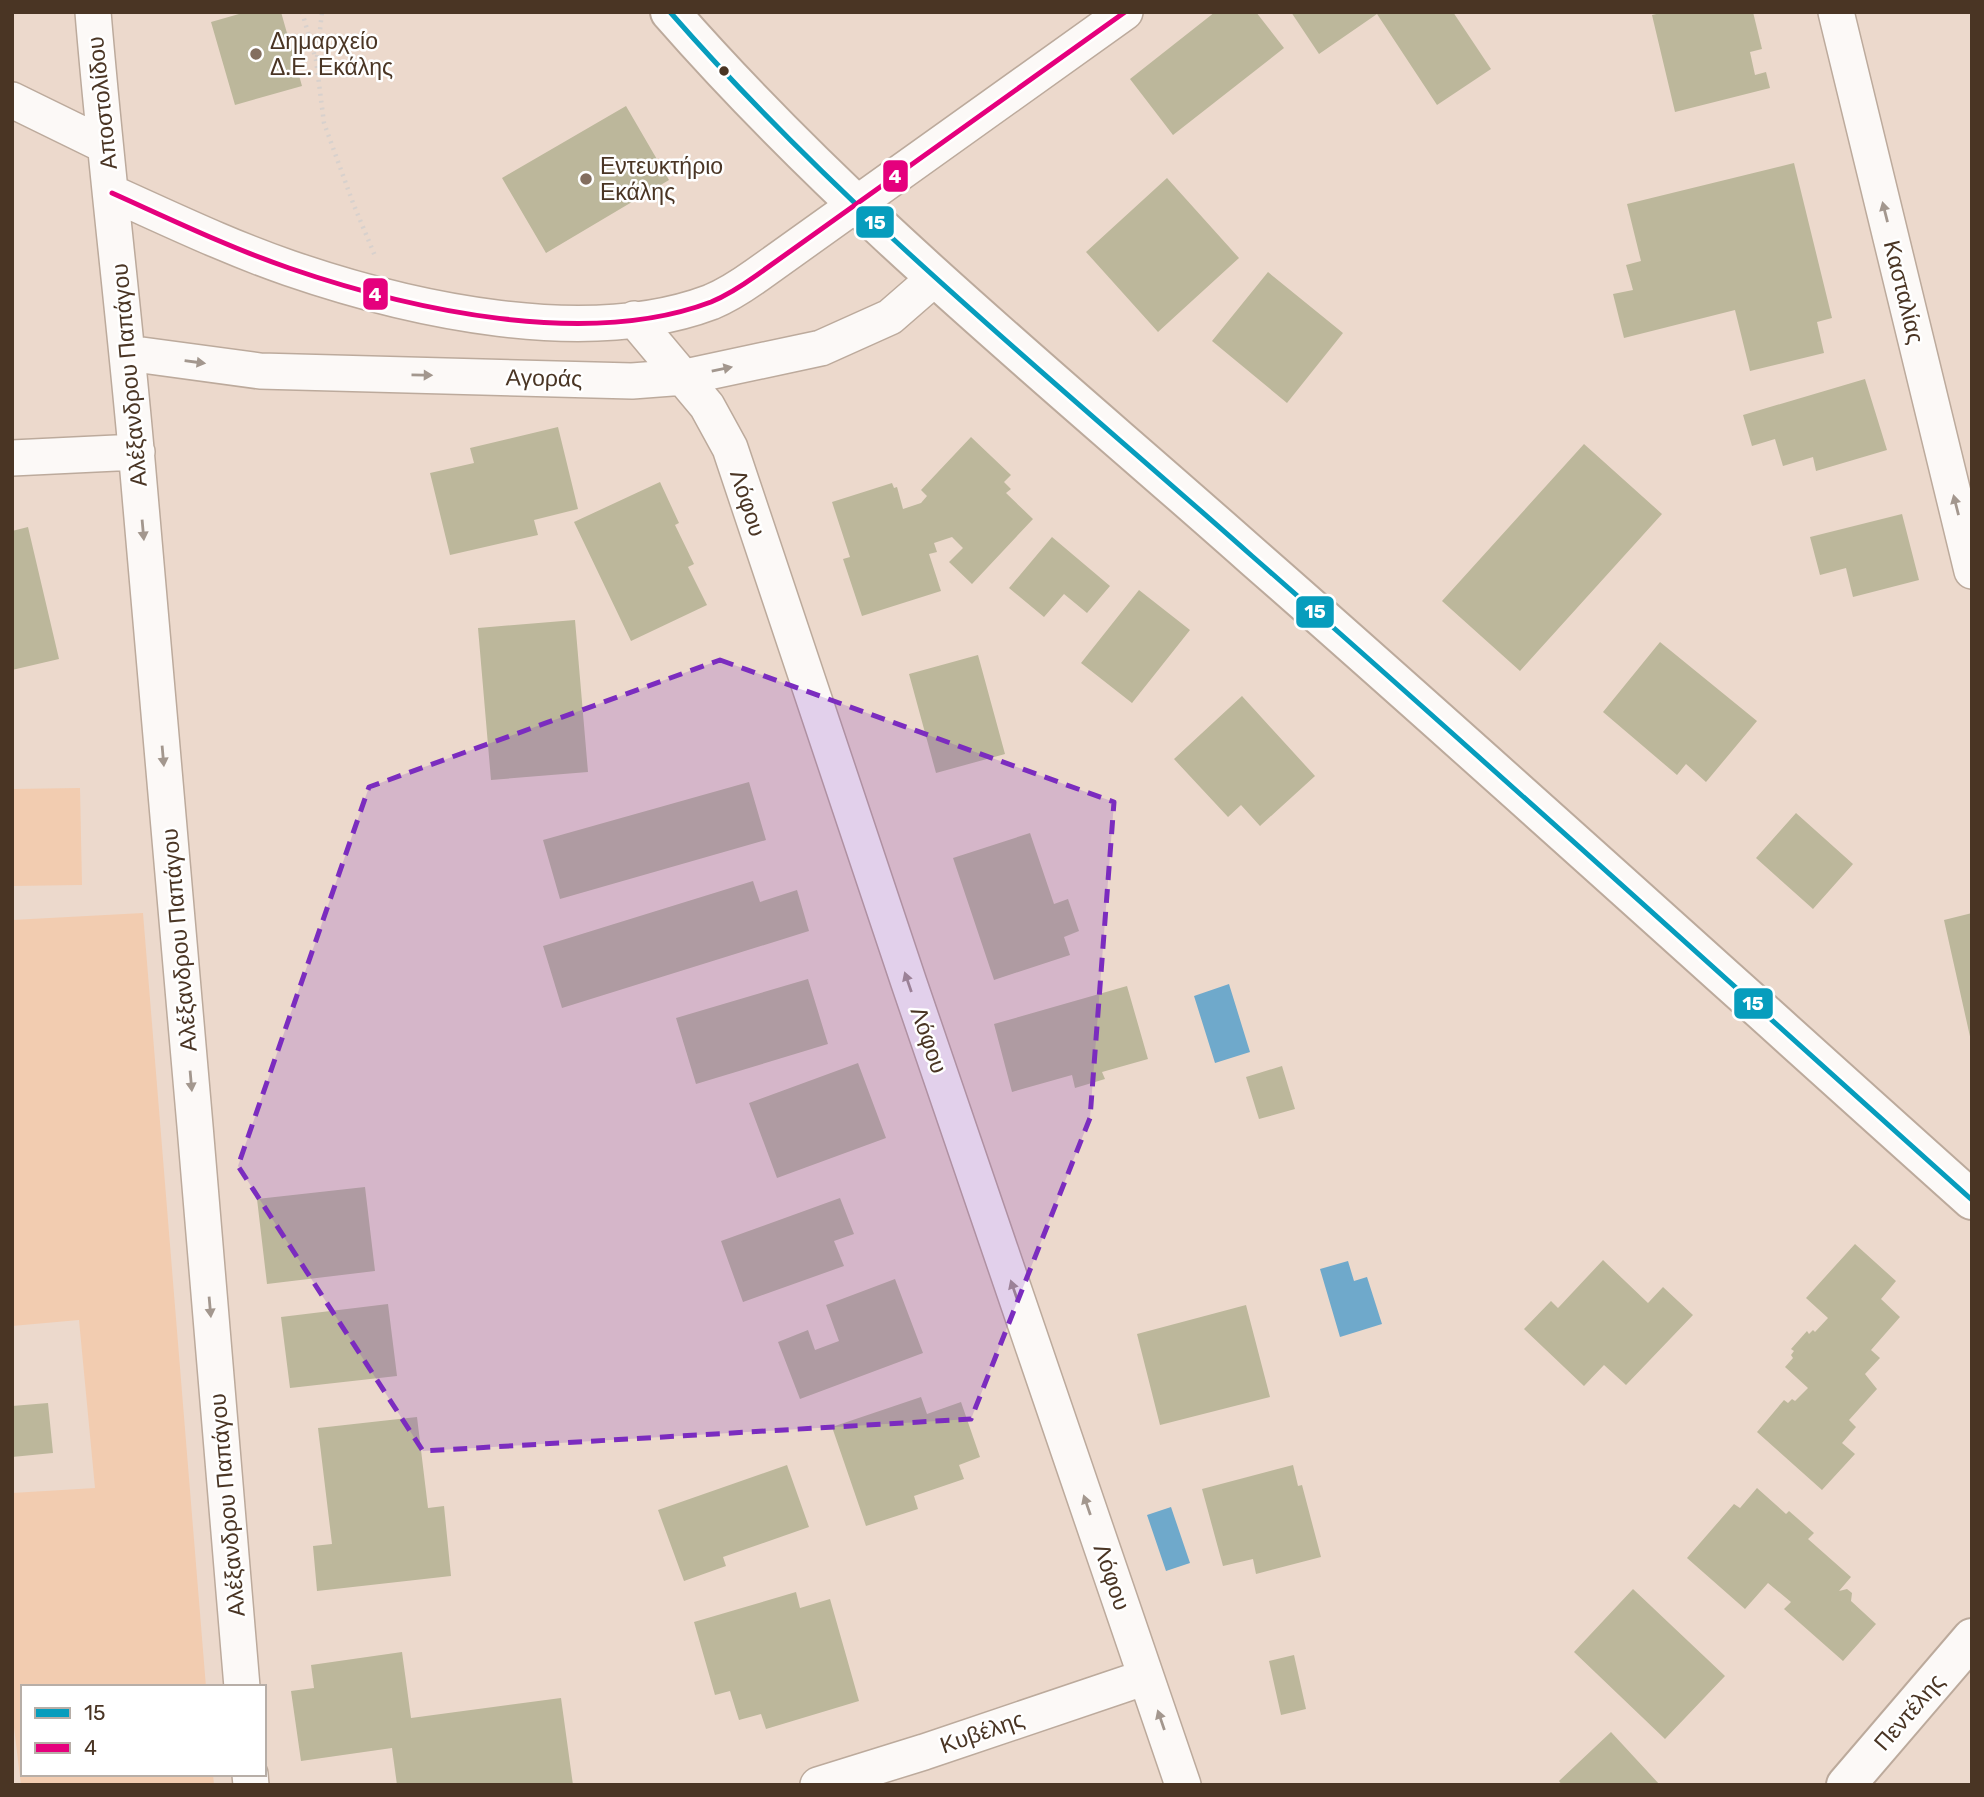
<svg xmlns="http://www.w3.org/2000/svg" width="1984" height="1797" viewBox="0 0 1984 1797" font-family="Rubik,sans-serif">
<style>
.green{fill:#f2ccb0}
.water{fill:#6fa9cb}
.building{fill:#bcb79b}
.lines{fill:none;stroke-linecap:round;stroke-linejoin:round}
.street-casing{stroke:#bcaa9c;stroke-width:38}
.secondary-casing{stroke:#bcaa9c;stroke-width:42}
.primary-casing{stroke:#bcaa9c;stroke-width:42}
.path{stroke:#d8d1cd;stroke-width:4.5;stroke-dasharray:2 5;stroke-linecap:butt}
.street{stroke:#fcf9f7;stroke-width:35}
.secondary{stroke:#fcf9f7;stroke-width:38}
.primary{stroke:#fcf9f7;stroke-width:38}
.bus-1-casing{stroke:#fff;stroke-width:10}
.bus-2-casing{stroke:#fff;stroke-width:10}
.bus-1{stroke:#079dbd;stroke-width:5}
.bus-2{stroke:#e5007d;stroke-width:5}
.oneway{fill:#a3978e}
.marked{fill:#7b2cbf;fill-opacity:0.2;stroke:#7b2cbf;stroke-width:5;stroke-dasharray:14 9;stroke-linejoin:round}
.poi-dot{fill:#836e5f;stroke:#fff;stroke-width:2.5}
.bus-dot{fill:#4a3524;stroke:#fff;stroke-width:2.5}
.labels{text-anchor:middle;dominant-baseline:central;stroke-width:5;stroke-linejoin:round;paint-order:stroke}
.poi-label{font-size:23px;fill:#4a3524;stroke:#fff;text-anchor:start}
.street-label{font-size:23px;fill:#4a3524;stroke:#fff}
.line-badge{stroke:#fff;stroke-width:2.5}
.badge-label{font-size:19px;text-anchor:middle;font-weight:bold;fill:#fff}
</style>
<rect width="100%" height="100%" fill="#ecd9cc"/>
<path class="green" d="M 80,788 L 82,885 L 12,886 L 12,789 Z
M 143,913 L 206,1687 L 23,1687 L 23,1774 L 213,1774 L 214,1785 L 21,1785 L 12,1711 L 12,1493 L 95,1488 L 79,1320 L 12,1326 L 12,920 Z"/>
<path class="water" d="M 1229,984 L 1250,1052 L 1215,1063 L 1194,996 Z
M 1348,1261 L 1354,1281 L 1367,1277 L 1382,1324 L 1340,1337 L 1320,1269 Z
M 1171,1507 L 1190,1563 L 1166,1571 L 1147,1515 Z"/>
<path class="building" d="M 246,12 L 281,12 L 302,86 L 235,105 L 211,22 Z
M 1215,12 L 1256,12 L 1284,48 L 1173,135 L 1130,79 Z
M 1291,12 L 1453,12 L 1491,69 L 1437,105 L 1377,14 L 1319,54 Z
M 1665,12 L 1753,12 L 1762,49 L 1750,52 L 1755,75 L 1766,72 L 1770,88 L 1675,112 L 1652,15 Z
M 626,106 L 669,180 L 546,253 L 502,178 Z
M 1794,163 L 1832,318 L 1817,322 L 1824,353 L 1750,371 L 1735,310 L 1624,338 L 1613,294 L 1633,290 L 1626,265 L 1641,261 L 1627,204 Z
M 1167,178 L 1239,258 L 1158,332 L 1086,252 Z
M 1268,272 L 1343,333 L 1287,403 L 1212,341 Z
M 1865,379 L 1887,450 L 1816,471 L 1813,457 L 1783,466 L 1775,439 L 1752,446 L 1743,415 Z
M 558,427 L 578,509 L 534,520 L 538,535 L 450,555 L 430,473 L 474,463 L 470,448 Z
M 971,437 L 1011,475 L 1004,482 L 1011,489 L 1006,493 L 1033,519 L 972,584 L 949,562 L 963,548 L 952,537 L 934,543 L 937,552 L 929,554 L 941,591 L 862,616 L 843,559 L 850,557 L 832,502 L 892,483 L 894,488 L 897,487 L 903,509 L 921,503 L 927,496 L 921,490 Z
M 1584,444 L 1662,514 L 1520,671 L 1442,601 Z
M 660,482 L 679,523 L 675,525 L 694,564 L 688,567 L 707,605 L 631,641 L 574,522 Z
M 1902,514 L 1919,580 L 1853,597 L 1846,568 L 1820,575 L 1810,537 Z
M 28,527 L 59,659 L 12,670 L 12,531 Z
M 1052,537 L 1110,586 L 1087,613 L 1064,594 L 1044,617 L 1009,588 Z
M 1139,590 L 1190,630 L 1132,703 L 1081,663 Z
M 575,620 L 588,772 L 491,780 L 478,628 Z
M 1660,642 L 1757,721 L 1706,782 L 1686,764 L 1677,775 L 1603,712 Z
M 978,655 L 1005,754 L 936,773 L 909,674 Z
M 1242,696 L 1315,776 L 1260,826 L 1241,805 L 1228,817 L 1174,759 Z
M 749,782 L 766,840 L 560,899 L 543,840 Z
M 1796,813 L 1853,864 L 1813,909 L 1756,858 Z
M 1030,833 L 1054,904 L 1068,899 L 1079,931 L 1064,937 L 1070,955 L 994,980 L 953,858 Z
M 753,881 L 760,902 L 797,890 L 809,931 L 562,1008 L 543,946 Z
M 1972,913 L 1972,1041 L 1971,1041 L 1944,920 Z
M 808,979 L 828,1044 L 696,1084 L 676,1018 Z
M 1127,986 L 1148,1059 L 1102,1072 L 1105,1079 L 1075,1088 L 1072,1075 L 1012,1092 L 994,1024 Z
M 858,1063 L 886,1138 L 777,1178 L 749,1103 Z
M 1282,1066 L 1295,1109 L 1259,1119 L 1246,1077 Z
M 365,1187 L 375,1271 L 267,1284 L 257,1199 Z
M 840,1198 L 854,1234 L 834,1241 L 844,1266 L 743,1302 L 721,1241 Z
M 1855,1244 L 1896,1281 L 1881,1299 L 1900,1317 L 1871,1350 L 1880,1358 L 1865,1374 L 1877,1389 L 1849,1420 L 1856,1427 L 1842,1443 L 1855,1454 L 1822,1490 L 1757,1432 L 1784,1400 L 1788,1403 L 1792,1399 L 1795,1401 L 1808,1388 L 1785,1367 L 1793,1358 L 1791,1355 L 1794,1351 L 1791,1349 L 1807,1331 L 1809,1334 L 1813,1330 L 1815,1332 L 1828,1318 L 1806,1298 Z
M 1603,1260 L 1648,1303 L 1663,1287 L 1693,1315 L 1626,1385 L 1604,1365 L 1584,1386 L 1524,1329 L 1551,1301 L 1558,1308 Z
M 895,1279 L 923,1353 L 800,1399 L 778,1342 L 808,1330 L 815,1350 L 839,1341 L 826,1305 Z
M 388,1304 L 397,1376 L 290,1388 L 281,1317 Z
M 1246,1305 L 1270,1397 L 1160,1425 L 1137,1334 Z
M 921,1397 L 927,1414 L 961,1402 L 980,1457 L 959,1465 L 964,1479 L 914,1496 L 918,1509 L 866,1526 L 832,1427 Z
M 48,1403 L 53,1453 L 12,1457 L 12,1406 Z
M 417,1417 L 428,1508 L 444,1506 L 451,1576 L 317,1591 L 313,1546 L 332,1544 L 318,1428 Z
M 787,1465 L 809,1527 L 723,1557 L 726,1566 L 684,1581 L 658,1510 Z
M 1293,1465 L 1298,1486 L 1302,1485 L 1321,1557 L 1256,1574 L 1253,1559 L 1223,1566 L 1202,1489 Z
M 1757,1488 L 1786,1514 L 1789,1511 L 1814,1533 L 1808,1539 L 1851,1577 L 1839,1591 L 1847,1589 L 1852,1593 L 1851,1601 L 1876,1624 L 1843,1661 L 1784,1609 L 1791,1602 L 1768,1583 L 1745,1609 L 1687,1558 L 1734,1504 L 1740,1508 Z
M 1633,1589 L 1725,1676 L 1665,1739 L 1574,1652 Z
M 796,1592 L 800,1608 L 830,1599 L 859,1701 L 766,1729 L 761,1714 L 739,1720 L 730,1691 L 715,1695 L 694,1622 Z
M 402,1652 L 411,1718 L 561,1698 L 573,1785 L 397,1785 L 392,1748 L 301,1761 L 291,1691 L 314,1688 L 311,1665 Z
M 1294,1655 L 1306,1709 L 1281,1715 L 1269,1661 Z
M 1611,1732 L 1660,1785 L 1562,1785 L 1559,1781 Z"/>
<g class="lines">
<g class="street-casing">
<path id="street" d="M 93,12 C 105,158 123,303 136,449 C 174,862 207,1274 242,1687
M 1836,12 L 1972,571
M 12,100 L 104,145
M 112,193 C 170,219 228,247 289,268 C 411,310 587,349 711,302 C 728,295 743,285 757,275 L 1125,12
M 634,319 L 707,406 L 730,448 L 909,983 L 1183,1785
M 127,353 L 260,371 L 632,381 L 685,377 L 821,348 L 890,317 L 936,277
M 12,458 L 137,452
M 250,1774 L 251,1785
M 818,1785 L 924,1752 L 1146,1677"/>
</g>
<g class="secondary-casing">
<path id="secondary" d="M 1846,1785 L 1972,1638"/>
</g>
<g class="primary-casing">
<path id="primary" d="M 670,12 C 845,212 1054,380 1252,556 C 1494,768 1732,985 1972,1200"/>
</g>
<path class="path" d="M 302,12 L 316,60 L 324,123 L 353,203 L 375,256
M 317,57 L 322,12"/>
<use href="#street" class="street"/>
<use href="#secondary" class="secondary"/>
<use href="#primary" class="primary"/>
<g class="bus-1-casing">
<path id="bus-1" d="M 670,12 C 845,212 1054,380 1252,556 C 1494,768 1732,985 1972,1200"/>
</g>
<g class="bus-2-casing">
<path id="bus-2" d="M 112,193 C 170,219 228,247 289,268 C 411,310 587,349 711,302 C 728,295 743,285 757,275 L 1125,12"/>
</g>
<use href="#bus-1" class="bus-1"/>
<use href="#bus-2" class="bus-2"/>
</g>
<defs><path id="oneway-solid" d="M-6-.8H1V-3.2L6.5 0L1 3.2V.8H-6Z" transform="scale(1.75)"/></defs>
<g class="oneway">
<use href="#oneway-solid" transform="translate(1885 212) rotate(-104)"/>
<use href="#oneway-solid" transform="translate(195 362) rotate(8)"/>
<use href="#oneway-solid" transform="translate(722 369) rotate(-12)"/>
<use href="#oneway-solid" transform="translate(422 375) rotate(1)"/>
<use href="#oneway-solid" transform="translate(1956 505) rotate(-104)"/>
<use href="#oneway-solid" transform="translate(143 530) rotate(85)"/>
<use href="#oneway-solid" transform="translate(163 756) rotate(85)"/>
<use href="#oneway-solid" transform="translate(908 982) rotate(-109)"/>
<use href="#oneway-solid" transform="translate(191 1081) rotate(85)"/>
<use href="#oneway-solid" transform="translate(1014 1290) rotate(-109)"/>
<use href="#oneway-solid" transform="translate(210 1307) rotate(85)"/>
<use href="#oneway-solid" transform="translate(1087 1505) rotate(-109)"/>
<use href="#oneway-solid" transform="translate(1161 1720) rotate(-109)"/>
</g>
<path class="marked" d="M 720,660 L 1114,802 L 1090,1118 L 971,1419 L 423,1451 L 238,1166 L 369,787 Z"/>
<g class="poi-dot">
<circle cx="256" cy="54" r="7"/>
<circle cx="586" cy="179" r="7"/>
</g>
<circle class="bus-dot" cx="724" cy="71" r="6"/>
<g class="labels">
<g class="poi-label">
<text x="270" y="41">Δημαρχείο<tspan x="270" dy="26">Δ.Ε. Εκάλης</tspan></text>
<text x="600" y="166">Εντευκτήριο<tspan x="600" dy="26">Εκάλης</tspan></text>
</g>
<g class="street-label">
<text transform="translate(102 103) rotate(-96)">Αποστολίδου</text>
<text transform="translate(1904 292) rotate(76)">Κασταλίας</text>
<text transform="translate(129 375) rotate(-95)">Αλέξανδρου Παπάγου</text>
<text transform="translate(544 378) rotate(1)">Αγοράς</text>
<text transform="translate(748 503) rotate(72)">Λόφου</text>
<text transform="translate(179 940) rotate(-95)">Αλέξανδρου Παπάγου</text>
<text transform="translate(929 1040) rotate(71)">Λόφου</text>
<text transform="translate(227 1505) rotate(-95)">Αλέξανδρου Παπάγου</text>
<text transform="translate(1112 1577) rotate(71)">Λόφου</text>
<text transform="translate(1909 1712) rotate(-49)">Πεντέλης</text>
<text transform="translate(982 1732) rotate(-19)">Κυβέλης</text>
</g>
</g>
<g class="line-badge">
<rect x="882" y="159" width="27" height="34" rx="7" fill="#e5007d"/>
<rect x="855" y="205" width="40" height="34" rx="7" fill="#079dbd"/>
<rect x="362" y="277" width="27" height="34" rx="7" fill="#e5007d"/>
<rect x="1295" y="595" width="40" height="34" rx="7" fill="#079dbd"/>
<rect x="1733" y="987" width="41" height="33" rx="7" fill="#079dbd"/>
</g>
<g class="badge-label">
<text x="895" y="183">4</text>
<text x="875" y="229">15</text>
<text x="375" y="301">4</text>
<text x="1315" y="618">15</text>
<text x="1753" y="1010">15</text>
</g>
<rect width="1984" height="1797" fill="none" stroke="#4a3524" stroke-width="28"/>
<rect x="21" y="1685" width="245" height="91" fill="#ffffff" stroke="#b7aea7" stroke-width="2"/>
<rect x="35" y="1708" width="35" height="10" fill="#079dbd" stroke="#b7aea7" stroke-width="2"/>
<text x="84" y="1720" font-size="21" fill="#4a3524">15</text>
<rect x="35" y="1743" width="35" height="10" fill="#e5007d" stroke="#b7aea7" stroke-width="2"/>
<text x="84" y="1755" font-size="21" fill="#4a3524">4</text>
</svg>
